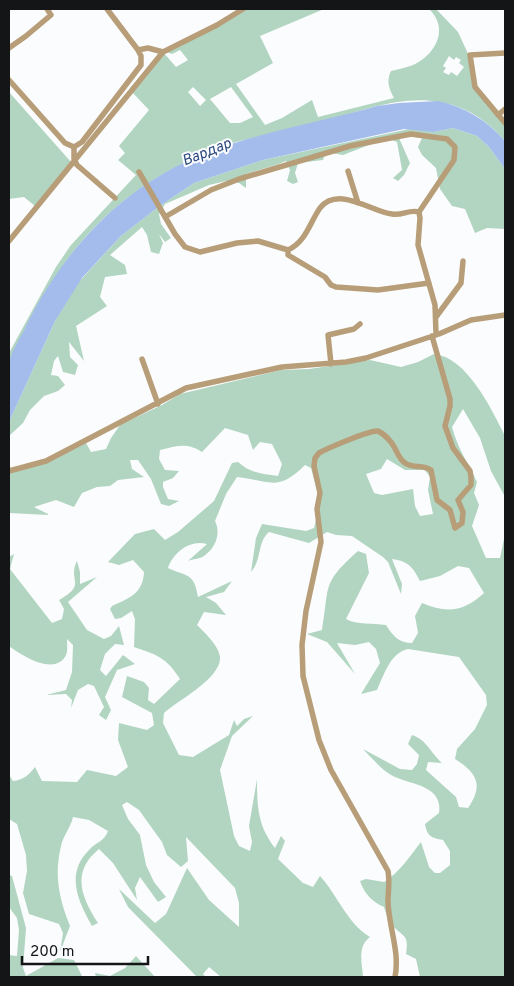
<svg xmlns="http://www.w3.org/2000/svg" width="514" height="986" viewBox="0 0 514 986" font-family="Overpass,sans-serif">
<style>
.green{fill:#b1d5c1;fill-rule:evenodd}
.water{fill:#a3bceb}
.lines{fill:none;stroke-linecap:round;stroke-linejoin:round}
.minor{stroke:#b79e78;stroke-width:5.5}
.labels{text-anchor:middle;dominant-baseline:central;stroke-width:4;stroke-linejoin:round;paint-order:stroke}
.water-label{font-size:15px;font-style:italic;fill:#29467e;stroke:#fbfcfe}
</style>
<rect width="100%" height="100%" fill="#fbfcfe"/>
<path class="green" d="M 243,9 L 324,9 L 260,36 L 273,63 L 236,84 L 265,125 L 282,118 L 312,100 L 318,117 L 394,98 C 389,89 386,81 391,71 C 399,69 410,67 417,63 C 438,51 448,27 429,9 L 436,9 L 458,32 L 470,58 L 473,81 L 505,123 L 505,141 C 488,121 466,106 439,102 C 402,95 362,111 328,120 C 297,129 266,134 236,142 C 190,156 150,178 114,209 C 65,251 35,306 9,364 L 9,353 L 56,267 L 71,245 L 136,175 L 118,160 L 125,153 L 119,146 L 149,110 L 132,92 L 163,52 L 176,67 L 188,60 L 180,50 L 172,54 L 164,51 ZM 449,56 L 454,60 L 456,57 L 461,60 L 459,63 L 464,67 L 457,76 L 451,72 L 449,75 L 443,72 L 446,68 L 443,66 ZM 193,87 L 206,100 L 200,106 L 188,92 ZM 231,87 L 253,117 L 240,123 L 230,123 L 210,99 Z
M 9,92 L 71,162 L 35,206 L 24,197 L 9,199 Z
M 414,128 L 434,132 L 453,128 L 477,136 L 489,147 L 505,169 L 505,229 L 487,228 L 475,233 L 465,209 L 452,206 L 440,189 L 436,168 L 422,155 L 418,147 L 422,138 L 407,136 L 399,138 L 410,163 L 404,175 L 398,181 L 393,178 L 402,170 L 397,142 L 387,138 L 343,155 L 326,152 L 323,160 L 298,163 L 295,173 L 298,182 L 293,184 L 287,181 L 290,170 L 286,161 C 273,167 260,169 246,174 L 246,188 L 239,183 L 226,181 L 209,185 L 165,204 L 159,214 L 161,224 L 171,238 L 165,242 L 159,234 L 163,243 L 159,254 L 151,252 L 147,235 L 142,227 L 110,255 L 125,265 L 127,274 L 105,277 L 100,297 L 107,306 L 76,326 L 84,361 L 69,342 L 70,357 L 78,365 L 75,375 L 63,372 L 58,356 L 54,361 L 51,375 L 58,376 L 65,385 L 58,391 L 44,396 L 30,410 L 23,423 L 9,436 L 9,422 L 55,321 L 76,285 L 121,236 L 157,208 L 194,183 L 263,160 Z
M 434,354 C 467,357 492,410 505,436 L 505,977 L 420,977 L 416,959 L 406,954 C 409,934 404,938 392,925 C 388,920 386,913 384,907 C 372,902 364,893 360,881 L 366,879 L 384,882 C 399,873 410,856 421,842 L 429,867 L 435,873 L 440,873 L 450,865 L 450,851 L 443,840 C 431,838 427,836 425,824 L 439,813 C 443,786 413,785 395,777 C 383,772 372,758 363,749 L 400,769 L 412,770 L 417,764 L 419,755 L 408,744 L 412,735 C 427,740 430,752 442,763 L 428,762 L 426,770 L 456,797 L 459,807 L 468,808 C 484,785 477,773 455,759 L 457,749 L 475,729 L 487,705 L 486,695 L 459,657 L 408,649 C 390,653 384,675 377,690 L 361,694 L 380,663 L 376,649 L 369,642 L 355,645 L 337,643 L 355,674 L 327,642 L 307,634 L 322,630 C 330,585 321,584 358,551 L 366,554 L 369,573 L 346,619 C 357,625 373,623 386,625 C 393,636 399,643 412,643 L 418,633 L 415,616 L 422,603 C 447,614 465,611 484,593 L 469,568 L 458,566 L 440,576 L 420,581 C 413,567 408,561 392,559 L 402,584 L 401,594 L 388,562 L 383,557 L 352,536 L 336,535 L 327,532 L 309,543 L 269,532 C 257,542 262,560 251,572 L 256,538 L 262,524 L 306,531 L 314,528 L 320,502 L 311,468 L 305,465 C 278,492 271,481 237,477 L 226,494 L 215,521 C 221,533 216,548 204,556 C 200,559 193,559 188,561 L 207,544 C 191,539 173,552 168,568 C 187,577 194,572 198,597 L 232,581 L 224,592 L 206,597 L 216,603 L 226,615 L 204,612 L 197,625 C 205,633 215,642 219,653 C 228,675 177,701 164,713 L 163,723 L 179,755 L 193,757 L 229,735 L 234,720 L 237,726 L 244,719 L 253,716 L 232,736 L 220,770 L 234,836 L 239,846 L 250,851 L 252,842 L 249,826 L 257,779 C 257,807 258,826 275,848 L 281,836 L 285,841 L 278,859 L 303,883 L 313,887 L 320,876 C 338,896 347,923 370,937 C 357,947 362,962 363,977 L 221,977 L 209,967 L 203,974 L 206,977 L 197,977 L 128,907 L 119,889 L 155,923 L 166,914 L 187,868 L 209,900 L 239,927 L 239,903 L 235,888 L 186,837 L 188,861 L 181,867 L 167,855 L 162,842 L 139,810 L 127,802 L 122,805 L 128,819 L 140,835 L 146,865 L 154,882 L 166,897 L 158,902 L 140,877 L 135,888 L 137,900 L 113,863 L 99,849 C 71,872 81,897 98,923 L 92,926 C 78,901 65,874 89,850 C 96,842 104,842 108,831 L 89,820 L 73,817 C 71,827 63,836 61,846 C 54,875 59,899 70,926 L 60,952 L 63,933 L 59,924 L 29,914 L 23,893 L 27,871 L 26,855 L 17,824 L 9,819 L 9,775 L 13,781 C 23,780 29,775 35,767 L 42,781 L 77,782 L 87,770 L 116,776 L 128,767 L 118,740 L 119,723 L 147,730 L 154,725 L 152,713 L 122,697 L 127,676 L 144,682 L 149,688 L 148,700 L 154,704 L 180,679 C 166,657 157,655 134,647 L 135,619 L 132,611 L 121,618 L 115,619 L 110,609 L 112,606 C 130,598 143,593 144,572 L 133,560 L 119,565 L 108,562 L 135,534 L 154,529 L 165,540 L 178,532 L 214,501 L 232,463 L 238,462 C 250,473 262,474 278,476 L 282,464 L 272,444 L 260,442 L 253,450 L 248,435 L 225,428 L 202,452 C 187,442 177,446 160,450 L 159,459 L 165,470 L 179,471 L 173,478 L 163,482 L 163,487 L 168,499 L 179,501 L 169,506 L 161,504 L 151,479 L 138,460 L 130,460 L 132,469 L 144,477 L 118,480 L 110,486 L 97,487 L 82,493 L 74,507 L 56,500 L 34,507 L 50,515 L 9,513 L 9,465 L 11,468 L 53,460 L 86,443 L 91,452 L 106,449 L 111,438 L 120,425 L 162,405 L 180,394 L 281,370 L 309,369 L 370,360 L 401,367 L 418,362 ZM 463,409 L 480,438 L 491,471 L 504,495 L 504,539 L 500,558 L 486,558 L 472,526 L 479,505 L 474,493 L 477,482 C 468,463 457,447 452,427 ZM 387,459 L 405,470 L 425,470 L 430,477 L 428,490 L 433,514 L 420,516 L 415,506 L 413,489 L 382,495 L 374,493 L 366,474 L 381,469 Z
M 14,554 L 10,569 L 52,623 L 62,619 L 64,609 L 59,600 C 88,584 67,581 77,561 L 80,572 L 80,584 L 97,577 L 68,602 L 87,630 L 104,639 L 111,636 L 119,626 L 124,645 L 115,644 L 105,654 L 100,670 L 106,676 L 123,655 L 135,664 L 117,670 L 105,697 L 111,710 L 106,720 L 99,715 L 104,707 L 94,686 L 88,684 L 78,690 L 71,708 L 72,700 L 66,694 L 46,695 L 66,690 L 72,672 L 73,645 L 67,639 C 67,643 68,651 66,655 C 55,677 21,655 9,646 L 9,557 Z
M 9,875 L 12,876 L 26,928 L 23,968 L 26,976 L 58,958 L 74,960 L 82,976 L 90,977 L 10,977 L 9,955 L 17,956 L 19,930 L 17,918 L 9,907 Z
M 136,956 L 155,977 L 96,977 L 95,973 L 110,976 L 125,968 Z"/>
<path class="water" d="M 438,101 C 465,107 487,120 505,141 L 505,169 L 489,147 L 477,136 L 453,128 L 434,132 L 404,129 L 263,160 L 194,183 L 157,208 L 121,236 L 82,278 L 55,321 L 9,422 C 9,403 7,384 9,365 C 10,352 22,336 27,324 C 65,248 125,184 206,153 C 259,132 322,122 377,106 L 399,103 Z"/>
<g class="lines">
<path class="minor" d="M 9,48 L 26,36 L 51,15 L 47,9
M 138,50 L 148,48 L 163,52
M 505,53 L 470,55 L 475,87 L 505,123
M 9,80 L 65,143 L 74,147
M 498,115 L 505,109
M 74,147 L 82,142 L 141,65 L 141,56 L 138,50 L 107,9
M 74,147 L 74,159 L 77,165 L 115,198
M 348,171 L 358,203
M 139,172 L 175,234 L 185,247 L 200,252 L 237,243 L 258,241 L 288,250 C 306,242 310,222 320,208 C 338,185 372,212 392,214 C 402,216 409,209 419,212 L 420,218 L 418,245 L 435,305 L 436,334
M 165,217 L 211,190 L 239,179 L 350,146 L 411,134 L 447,139 L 455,147 L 454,160 L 419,212
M 9,241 L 163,52 L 217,25 L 243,9
M 288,250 L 288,255 L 325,277 L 331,285 L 336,287 L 378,290 L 429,283
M 436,317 L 461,283 L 463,261
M 142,359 L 158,404
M 331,364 L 328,335 L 354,329 L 360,324
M 9,471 L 46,461 L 186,388 L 282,367 L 346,362 L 366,358 L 439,334 L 471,320 L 505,315
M 395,977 C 400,952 389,928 388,902 C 388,891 390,882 388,871 L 331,770 L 319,740 L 303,676 L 302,645 L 306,611 L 321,542 L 317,509 L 320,493 L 314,466 L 315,458 L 319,453 C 328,448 370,430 378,431 C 382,433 387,437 390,441 C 396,447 398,459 405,463 C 414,469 422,464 431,470 L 437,500 L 450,510 L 455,528 L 462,523 L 463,512 L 458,500 L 471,485 L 471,477 L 470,471 L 453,448 L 445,426 L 450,406 L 450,399 L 432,336"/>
</g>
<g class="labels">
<g class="water-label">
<text transform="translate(207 153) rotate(-22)">Вардар</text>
</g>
</g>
<rect width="514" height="986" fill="none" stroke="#141516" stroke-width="20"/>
<path d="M22 956v8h126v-8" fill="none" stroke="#141516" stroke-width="2.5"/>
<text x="30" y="956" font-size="15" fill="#141516" stroke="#fbfcfe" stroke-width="4" paint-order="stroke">200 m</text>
</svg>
